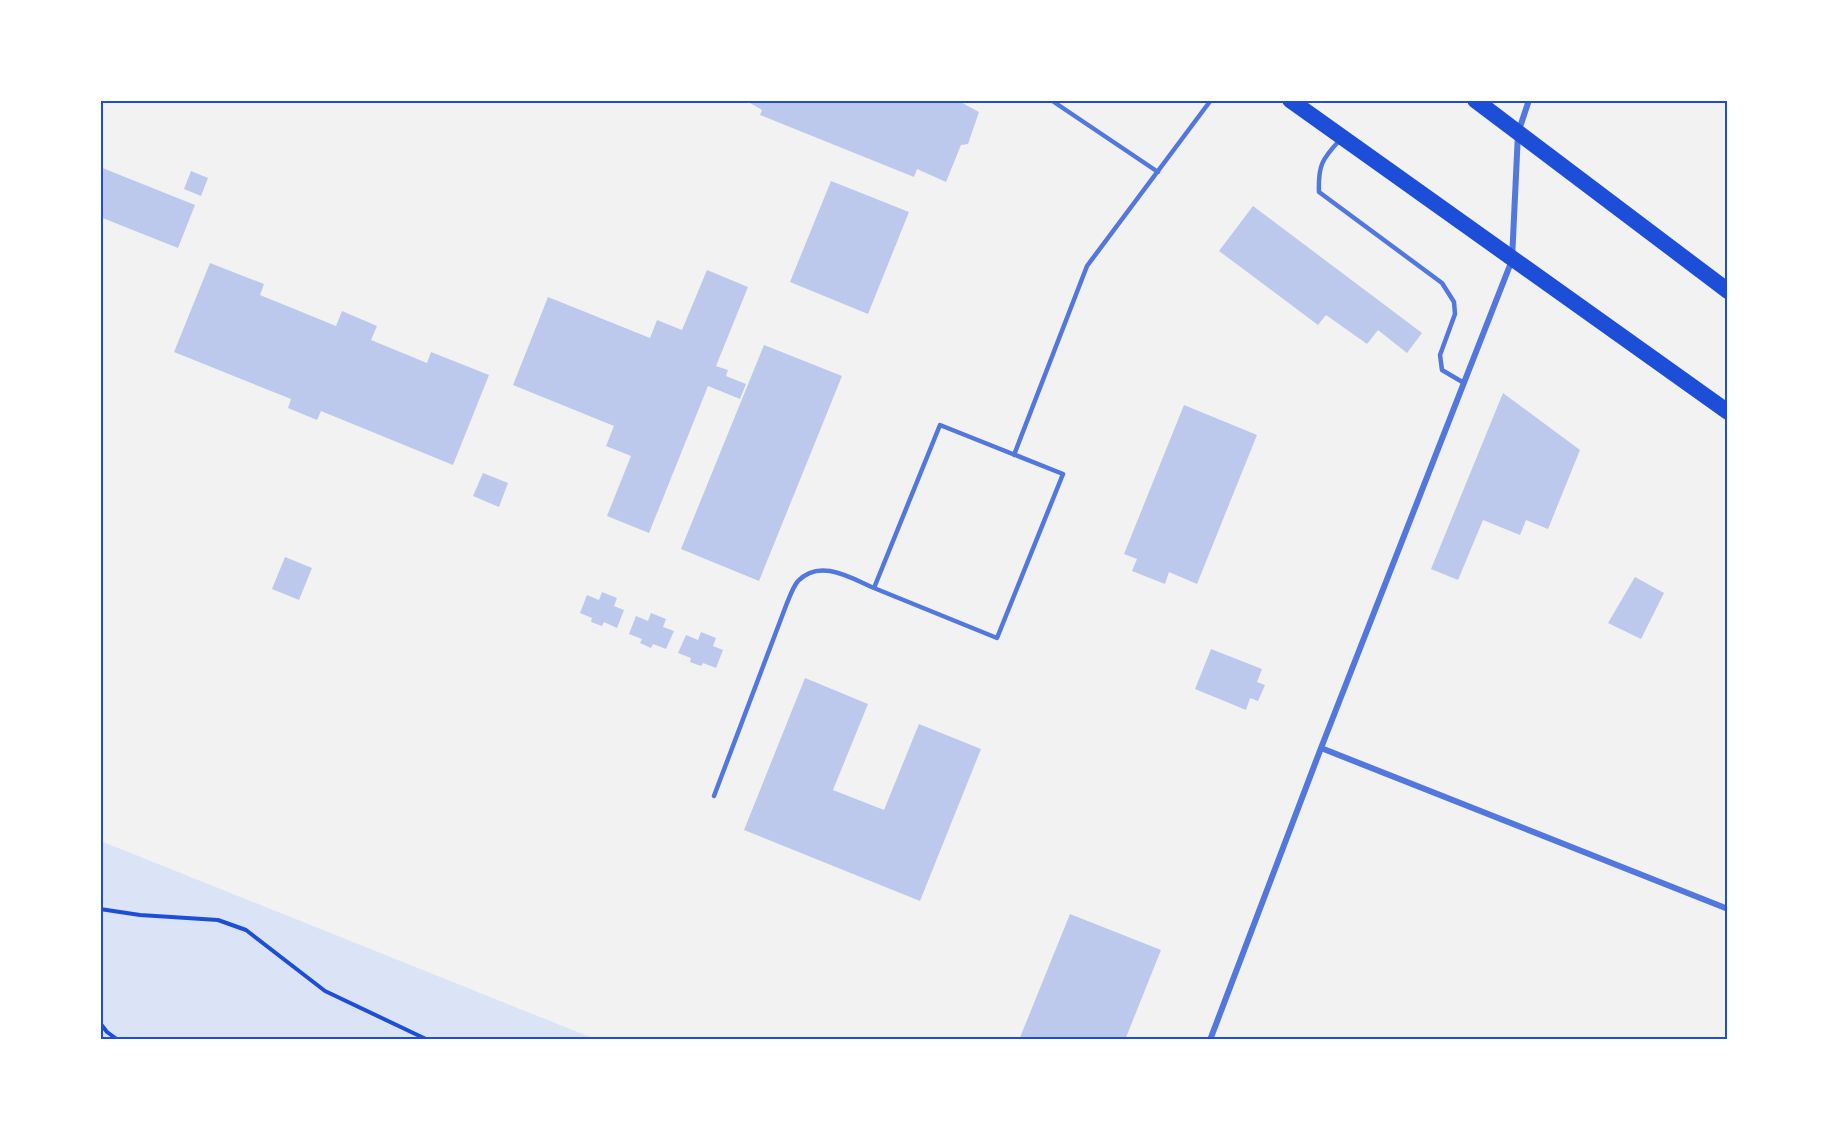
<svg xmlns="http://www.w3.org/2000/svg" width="1828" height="1140" viewBox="0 0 1828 1140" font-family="'Archivo Narrow',sans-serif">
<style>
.green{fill:#dbe4f7}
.building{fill:#bdc9ec}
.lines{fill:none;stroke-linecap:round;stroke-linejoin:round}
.path{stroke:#1d4ed8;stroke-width:4}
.service{stroke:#5277de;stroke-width:4.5}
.minor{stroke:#5277de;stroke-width:6}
.trunk{stroke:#1d4ed8;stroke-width:16}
.neatline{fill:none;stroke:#1d4ed8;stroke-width:2}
</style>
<rect width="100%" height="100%" fill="#f2f2f2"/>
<path class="green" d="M 101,841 L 595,1039 L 101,1039 Z"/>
<path class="building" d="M 752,100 L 957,100 L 979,112 L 968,144 L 961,145 L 946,182 L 917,169 L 914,177 L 760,115 L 762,110 L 750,103 Z
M 100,167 L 195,205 L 178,248 L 100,217 Z
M 191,171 L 208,178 L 201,196 L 184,189 Z
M 831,181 L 909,212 L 868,314 L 790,282 Z
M 1253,206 L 1422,333 L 1407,353 L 1378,330 L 1367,344 L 1326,315 L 1318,325 L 1219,251 Z
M 210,263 L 264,284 L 260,295 L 336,326 L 342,311 L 377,326 L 371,340 L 427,363 L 431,352 L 489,375 L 453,465 L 321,411 L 317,420 L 288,408 L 291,399 L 174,352 Z
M 707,270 L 748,287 L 716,366 L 728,370 L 726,376 L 746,384 L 740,399 L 708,386 L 649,533 L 607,516 L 631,456 L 606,446 L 614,426 L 513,385 L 548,297 L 650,338 L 657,320 L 682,330 Z
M 764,345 L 842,376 L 759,581 L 681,549 Z
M 1503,393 L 1580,450 L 1548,529 L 1526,520 L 1520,535 L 1483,520 L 1458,580 L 1431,569 Z
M 1184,405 L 1257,435 L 1197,584 L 1169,572 L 1165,584 L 1132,571 L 1137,559 L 1124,554 Z
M 483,473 L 508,483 L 499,507 L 473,496 Z
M 285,557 L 312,568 L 299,600 L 272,589 Z
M 1635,577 L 1664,593 L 1641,639 L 1608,623 Z
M 602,592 L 617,598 L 614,606 L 624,610 L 617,628 L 604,622 L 602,626 L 591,622 L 592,618 L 580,613 L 587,595 L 599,600 Z
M 651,613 L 666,619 L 663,627 L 674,631 L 666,649 L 653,644 L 651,648 L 640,643 L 642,639 L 629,634 L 636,616 L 648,621 Z
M 701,632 L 716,638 L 713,646 L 723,650 L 716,668 L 703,663 L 701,666 L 690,662 L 691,658 L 678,653 L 686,635 L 698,640 Z
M 1211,649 L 1262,669 L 1257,682 L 1265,685 L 1258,701 L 1250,698 L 1246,710 L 1195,689 Z
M 805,678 L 868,704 L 833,790 L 884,810 L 919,724 L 981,749 L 920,901 L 744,830 Z
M 1070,914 L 1161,950 L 1125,1040 L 1019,1040 Z"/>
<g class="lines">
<path class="path" d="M 100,909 L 140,915 L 218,920 L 246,930 L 325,991 L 428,1040
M 100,1023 L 107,1032 L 118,1040"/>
<path class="service" d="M 1051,100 L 1158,172
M 1339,141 C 1322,159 1318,166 1319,192 L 1442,283 L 1454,302 L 1455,314 L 1440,355 L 1442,370 L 1464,383
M 940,425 L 1063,474 L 997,638 L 874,588 Z
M 1014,455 L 1087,266 L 1211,100
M 714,796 L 787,603 C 790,596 793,587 798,581 C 820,558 851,578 874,588"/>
<path class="minor" d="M 1321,748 L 1728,909
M 1210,1040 L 1321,748 L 1512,260 L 1518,133 L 1529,100"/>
<path class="trunk" d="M 1290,100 L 1728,412
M 1475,100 L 1728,291"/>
</g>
<rect width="1828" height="1140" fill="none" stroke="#ffffff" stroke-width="204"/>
<rect x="102" y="102" width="1624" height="936" class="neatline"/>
</svg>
